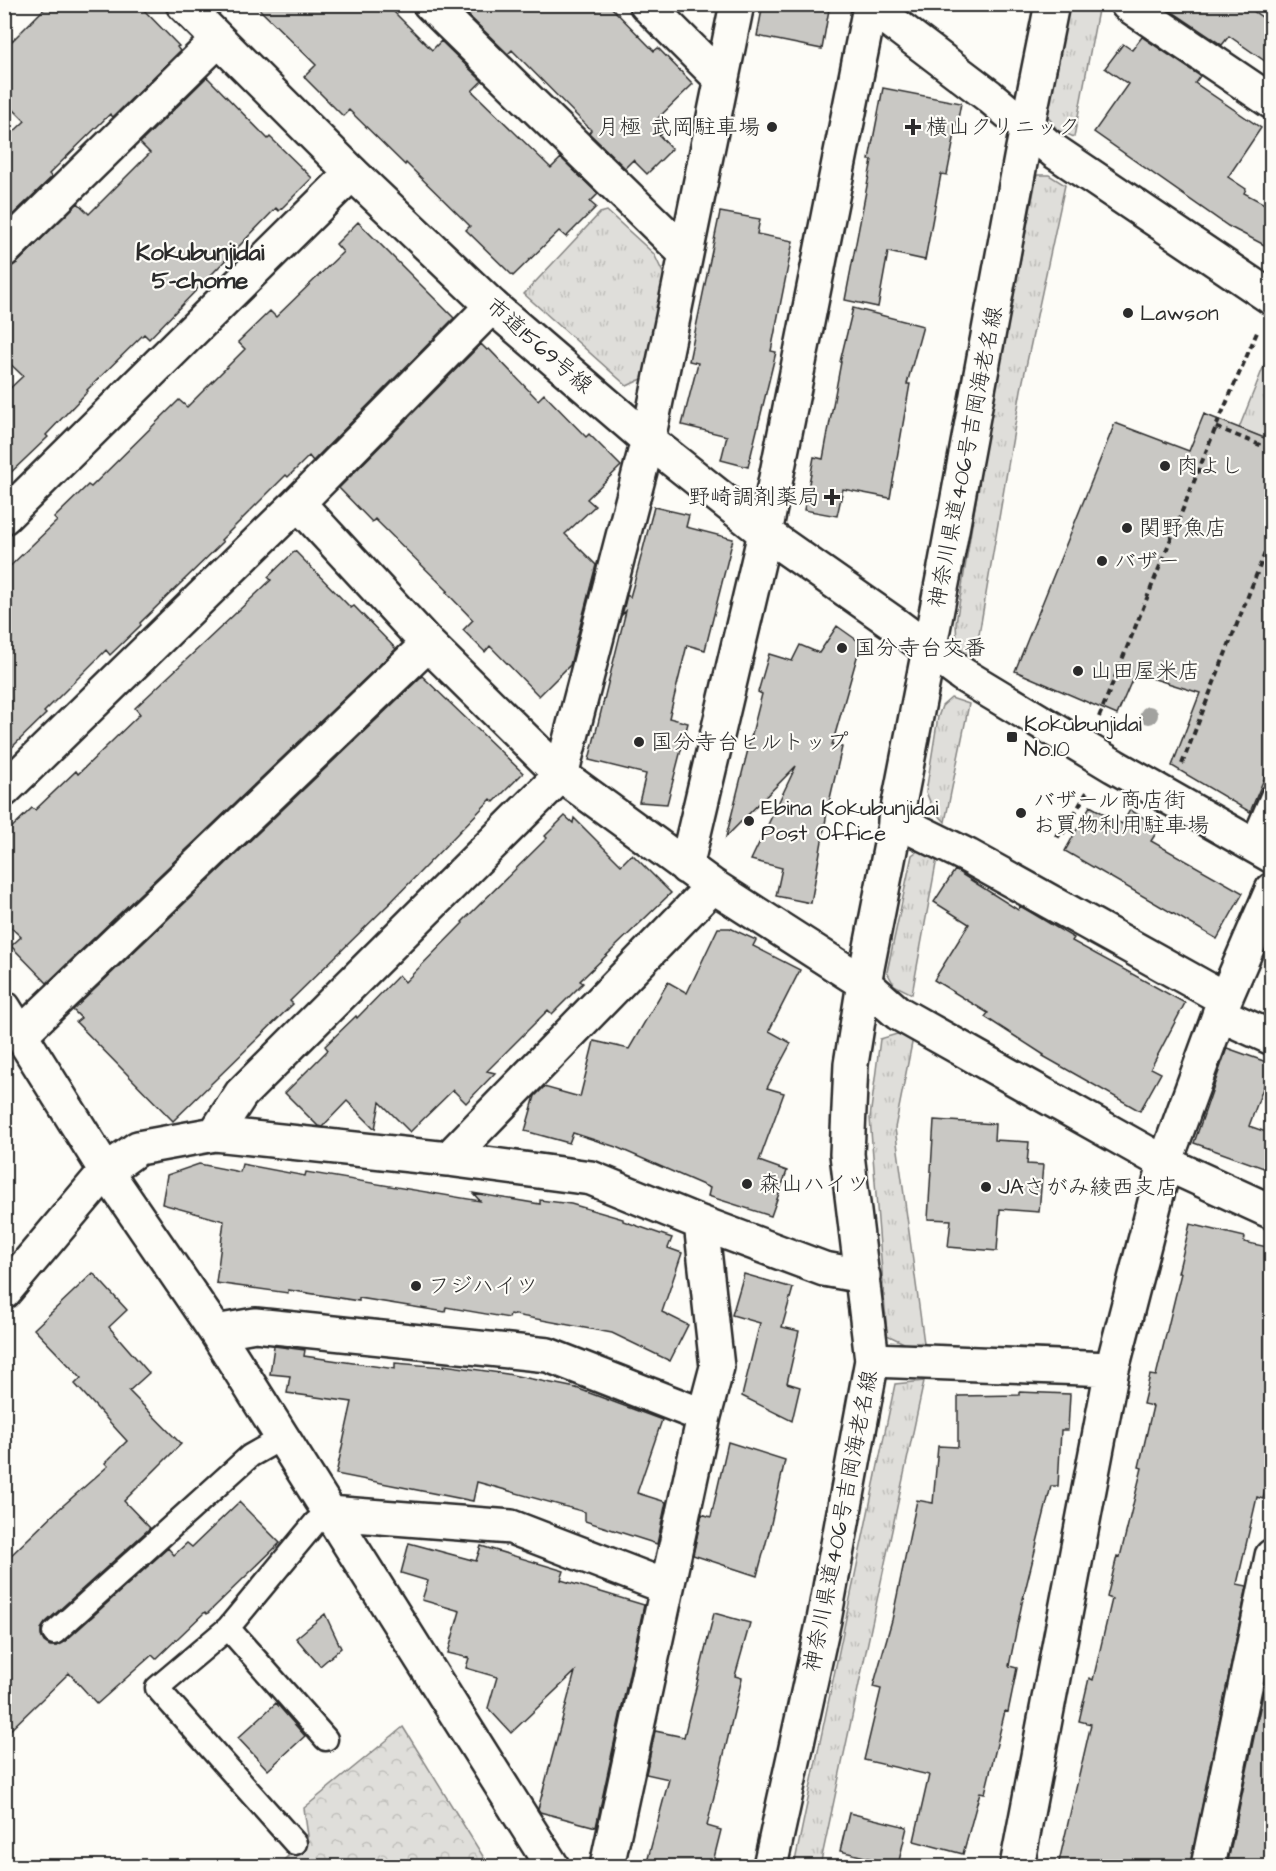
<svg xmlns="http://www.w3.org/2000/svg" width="1276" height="1871" viewBox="0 0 1276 1871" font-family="'Architects Daughter','Klee One',sans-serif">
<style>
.forest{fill:url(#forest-crowns);stroke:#858482;stroke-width:1.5}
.park{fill:url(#park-tufts);stroke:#858482;stroke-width:1.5}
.building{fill:#c9c8c4;stroke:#2b2b2b;stroke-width:1.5}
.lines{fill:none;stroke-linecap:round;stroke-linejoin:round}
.lane-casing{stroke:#2b2b2b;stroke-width:27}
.street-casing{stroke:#2b2b2b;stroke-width:38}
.secondary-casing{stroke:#2b2b2b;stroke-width:38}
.path{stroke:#2b2b2b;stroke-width:4;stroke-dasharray:6 4.5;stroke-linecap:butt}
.lane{stroke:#fdfcf7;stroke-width:22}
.street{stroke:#fdfcf7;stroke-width:33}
.secondary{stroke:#fdfcf7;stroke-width:33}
.tree{fill:#a2a29f}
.poi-dot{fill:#2b2b2b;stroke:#fdfcf7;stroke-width:2}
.labels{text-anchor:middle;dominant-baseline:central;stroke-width:4.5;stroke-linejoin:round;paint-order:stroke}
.poi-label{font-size:22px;fill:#2b2b2b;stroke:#fdfcf7;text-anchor:start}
.street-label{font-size:22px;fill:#2b2b2b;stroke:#fdfcf7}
.neighbourhood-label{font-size:24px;font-weight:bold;fill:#2b2b2b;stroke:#fdfcf7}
</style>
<defs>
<pattern id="forest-crowns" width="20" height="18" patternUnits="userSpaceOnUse" patternTransform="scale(1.5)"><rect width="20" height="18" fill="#dfdeda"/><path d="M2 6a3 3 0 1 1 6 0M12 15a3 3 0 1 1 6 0" fill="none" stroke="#c0bfbb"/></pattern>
<pattern id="park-tufts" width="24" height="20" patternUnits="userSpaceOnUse" patternTransform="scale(1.5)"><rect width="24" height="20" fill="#dfdeda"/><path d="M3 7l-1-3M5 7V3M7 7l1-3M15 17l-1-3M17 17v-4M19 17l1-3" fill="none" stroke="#c0bfbb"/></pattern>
</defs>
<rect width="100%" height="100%" fill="#fdfcf7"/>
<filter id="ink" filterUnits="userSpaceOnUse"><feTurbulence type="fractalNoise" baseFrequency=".0167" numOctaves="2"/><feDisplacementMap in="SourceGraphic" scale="12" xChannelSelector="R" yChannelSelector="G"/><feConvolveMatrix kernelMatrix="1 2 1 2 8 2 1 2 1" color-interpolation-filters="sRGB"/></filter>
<g filter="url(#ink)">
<path class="forest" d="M 403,1727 L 489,1866 L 278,1866 L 308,1836 L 304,1808 Z"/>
<path class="park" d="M 1067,5 L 1099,5 L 1074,137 L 1057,130 L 1045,112 Z
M 1037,175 L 1049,175 L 1065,185 L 1021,390 L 976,652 L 965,654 L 957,644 L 956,623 L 989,421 Z
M 607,211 L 654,254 L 664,275 L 644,378 L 627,386 L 524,294 L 600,213 Z
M 1271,348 L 1271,441 L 1239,428 Z
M 951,698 L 969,704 L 945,822 L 933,809 L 926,792 L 938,717 L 942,706 Z
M 925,846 L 938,853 L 912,994 L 894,985 L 887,972 L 912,855 Z
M 897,1034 L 913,1038 L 895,1128 L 924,1343 L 906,1344 L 887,1335 L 870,1118 L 880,1039 Z
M 924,1381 L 820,1866 L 794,1866 L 895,1384 Z"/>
<path class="building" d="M 49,4 L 138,4 L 179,46 L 177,47 L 180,51 L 113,117 L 110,114 L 49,174 L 52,177 L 4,223 L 4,141 L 25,121 L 4,100 L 4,49 Z
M 254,4 L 386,4 L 432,50 L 441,41 L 482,81 L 472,91 L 551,168 L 561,158 L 598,194 L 590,202 L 596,207 L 566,237 L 559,231 L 513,276 L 466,230 L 470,226 L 406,163 L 405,165 L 349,110 L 343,116 L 304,77 L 316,65 Z
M 478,4 L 608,4 L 654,51 L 658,48 L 693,84 L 654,122 L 664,132 L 659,135 L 672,149 L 647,174 L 633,160 L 625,168 L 589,133 L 591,130 L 512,50 L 508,54 L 468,15 Z
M 763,4 L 830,4 L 822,49 L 757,36 Z
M 1165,4 L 1252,4 L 1249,8 L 1272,24 L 1272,66 L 1229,36 L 1222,45 L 1164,6 Z
M 1142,37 L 1200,76 L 1195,83 L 1261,128 L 1228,177 L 1246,189 L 1244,193 L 1272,208 L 1272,249 L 1228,226 L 1094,132 L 1128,84 L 1105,68 L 1123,44 L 1132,50 Z
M 207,77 L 268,139 L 270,137 L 312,178 L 279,211 L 276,208 L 149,339 L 144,334 L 87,390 L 88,391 L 46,435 L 48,437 L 4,479 L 4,394 L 23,376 L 4,358 L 4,268 L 17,263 L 78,203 L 89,214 L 150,153 L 140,143 Z
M 883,88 L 961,103 L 947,175 L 941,174 L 925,260 L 888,252 L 878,307 L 845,300 L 872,160 L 869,160 Z
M 720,212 L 760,219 L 757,234 L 793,241 L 771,351 L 776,352 L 748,467 L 721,460 L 727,436 L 682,425 L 698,363 L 689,361 Z
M 358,222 L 454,318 L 313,461 L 309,456 L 288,477 L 286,475 L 221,540 L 223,542 L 140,623 L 141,625 L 110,655 L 106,650 L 44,712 L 46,714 L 4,755 L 4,572 L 57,521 L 54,518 L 88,485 L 91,487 L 179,400 L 187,407 L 245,349 L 238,342 L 270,311 L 276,317 L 343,252 L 336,244 Z
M 853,308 L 923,326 L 907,384 L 910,384 L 890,498 L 843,489 L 837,516 L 804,510 L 814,457 L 823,459 L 841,362 L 840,362 Z
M 481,344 L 487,350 L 489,349 L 538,400 L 544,394 L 586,437 L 589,434 L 621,466 L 587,499 L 595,506 L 565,534 L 596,565 L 570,665 L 539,696 L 490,646 L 485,652 L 463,630 L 473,620 L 446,592 L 448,591 L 375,519 L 372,522 L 339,488 Z
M 1204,414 L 1272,441 L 1272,760 L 1250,812 L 1172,766 L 1200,693 L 1135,673 L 1117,715 L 1015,671 L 1115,423 L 1189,451 Z
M 654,507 L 689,515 L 686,527 L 733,539 L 705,650 L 687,645 L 669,718 L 688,723 L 667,804 L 639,802 L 646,774 L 589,760 L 626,611 L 622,615 L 627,595 L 630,597 L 636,576 Z
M 295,551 L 351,608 L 354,606 L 396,649 L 47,983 L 11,946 L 21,937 L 4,921 L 4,835 L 32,808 L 35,810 L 76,771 L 78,774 L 140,714 L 135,708 L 271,580 L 268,577 Z
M 837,626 L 861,643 L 832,745 L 842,747 L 828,807 L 811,903 L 776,896 L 782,868 L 751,860 L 796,766 L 726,837 L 762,694 L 758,692 L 769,654 L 792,661 L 800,645 L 819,653 Z
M 422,676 L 523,773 L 494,802 L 491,799 L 389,904 L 290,1001 L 293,1004 L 173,1121 L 76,1022 L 81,1018 L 73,1010 Z
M 1090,806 L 1122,824 L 1130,810 L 1160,827 L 1151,841 L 1243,893 L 1217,939 L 1065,851 Z
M 565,816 L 573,823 L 574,818 L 621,865 L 632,854 L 671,893 L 580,981 L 583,983 L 552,1014 L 548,1010 L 487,1071 L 495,1073 L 466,1103 L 453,1090 L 410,1132 L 380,1102 L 375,1129 L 347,1101 L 322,1127 L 318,1126 L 285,1093 L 328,1050 L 325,1046 L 356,1016 L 357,1018 L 399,975 L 405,982 L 463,923 L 462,922 L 547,838 L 545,836 Z
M 955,870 L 1018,910 L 1020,906 L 1032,913 L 1074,938 L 1072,941 L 1185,1003 L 1151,1068 L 1161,1073 L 1140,1111 L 1043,1056 L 1044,1055 L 985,1017 L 988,1013 L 934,980 L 969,924 L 934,902 Z
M 718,928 L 730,928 L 756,940 L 753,946 L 800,970 L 769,1031 L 791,1043 L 767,1088 L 784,1093 L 759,1161 L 787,1171 L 771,1216 L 708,1196 L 710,1188 L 616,1147 L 573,1133 L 569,1143 L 525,1131 L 535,1096 L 544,1087 L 580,1097 L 594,1041 L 629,1049 L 668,982 L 687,993 Z
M 1227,1048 L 1272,1064 L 1249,1126 L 1272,1134 L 1272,1171 L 1194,1143 Z
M 934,1120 L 995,1124 L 994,1140 L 1029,1142 L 1027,1164 L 1043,1165 L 1039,1212 L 1000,1209 L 997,1251 L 948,1247 L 951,1220 L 928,1219 Z
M 199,1164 L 240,1172 L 242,1164 L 305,1176 L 306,1172 L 480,1201 L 473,1193 L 540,1204 L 540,1200 L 571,1204 L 623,1219 L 623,1221 L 672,1238 L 668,1248 L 682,1253 L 662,1312 L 688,1325 L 670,1361 L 612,1333 L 510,1314 L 509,1318 L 446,1307 L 445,1312 L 359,1298 L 359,1301 L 288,1290 L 288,1293 L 216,1283 L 224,1221 L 162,1204 L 167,1175 Z
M 1190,1224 L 1245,1237 L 1244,1242 L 1272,1248 L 1272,1461 L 1263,1499 L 1257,1497 L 1237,1584 L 1247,1586 L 1190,1866 L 1058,1866 L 1091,1724 L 1079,1721 L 1089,1678 L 1093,1680 L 1112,1599 L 1107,1597 L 1117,1556 L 1120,1557 L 1142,1468 L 1139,1467 L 1153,1406 L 1143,1404 L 1150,1375 L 1156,1376 L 1181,1273 L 1178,1273 Z
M 93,1273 L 127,1310 L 109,1327 L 149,1373 L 129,1391 L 181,1444 L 124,1501 L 150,1528 L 45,1623 L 41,1629 L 41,1636 L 44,1642 L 50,1646 L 57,1646 L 63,1643 L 168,1548 L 174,1555 L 187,1543 L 192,1547 L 239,1502 L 280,1543 L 207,1614 L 205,1612 L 156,1659 L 152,1655 L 97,1704 L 69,1673 L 4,1736 L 4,1562 L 58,1510 L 108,1466 L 105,1463 L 127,1441 L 75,1384 L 81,1378 L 34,1329 Z
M 744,1274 L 793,1288 L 782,1327 L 799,1331 L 787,1383 L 800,1387 L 792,1421 L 742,1396 L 760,1323 L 732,1315 Z
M 274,1346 L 305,1350 L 304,1356 L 395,1369 L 395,1363 L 444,1367 L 444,1365 L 507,1374 L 576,1388 L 662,1420 L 637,1493 L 666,1502 L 657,1544 L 585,1521 L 585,1512 L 477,1482 L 473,1501 L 336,1474 L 352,1402 L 287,1393 L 290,1376 L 270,1374 Z
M 1019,1392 L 1070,1394 L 1068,1430 L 1061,1430 L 1058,1486 L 1051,1486 L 1022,1603 L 1009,1666 L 1017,1668 L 1008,1712 L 1005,1711 L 985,1793 L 980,1792 L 963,1854 L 914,1841 L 929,1775 L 864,1760 L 881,1689 L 873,1687 L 892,1620 L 917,1500 L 933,1503 L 938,1446 L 958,1447 L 958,1396 L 1019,1395 Z
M 728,1442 L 785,1460 L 770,1528 L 757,1576 L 693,1555 L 702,1514 L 711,1517 Z
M 409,1543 L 476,1561 L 481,1546 L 564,1571 L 561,1580 L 644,1605 L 596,1827 L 540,1812 L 538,1809 L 575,1672 L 511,1733 L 488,1708 L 497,1677 L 466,1668 L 469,1658 L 448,1653 L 460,1611 L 422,1600 L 428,1581 L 401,1573 Z
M 714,1613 L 750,1623 L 735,1676 L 742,1678 L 707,1826 L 721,1830 L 712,1866 L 646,1866 L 669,1779 L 646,1774 L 655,1731 L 684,1737 Z
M 325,1614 L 341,1648 L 320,1666 L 296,1638 Z
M 1272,1651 L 1272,1866 L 1227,1866 Z
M 276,1703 L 305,1736 L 268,1770 L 238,1738 Z
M 849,1813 L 907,1827 L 898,1865 L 840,1851 Z"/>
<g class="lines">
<g class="lane-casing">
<path id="lane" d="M 1251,845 L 1272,796
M 228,1628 L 326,1739
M 54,1633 L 250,1456 L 282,1438
M 295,1843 L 157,1688 L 228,1628 L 315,1523 L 329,1513"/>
</g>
<g class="street-casing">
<path id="street" d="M 430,4 L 686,254
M 646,4 L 721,79
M 868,4 L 989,96 L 1054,151 L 1272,298
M 1127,4 L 1272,102
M 4,250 L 218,40
M 298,503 L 428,644 L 561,775 L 713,886 L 864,983 L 898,1013 L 1165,1163 L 1272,1212
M 4,517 L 352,173
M 4,790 L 298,503 L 492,306
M 895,820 L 968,856 L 1225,999
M 686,867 L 765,533 L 870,7
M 4,1008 L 106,1171 L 216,1332 L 552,1866
M 1219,1014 L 1272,1038
M 21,1034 L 428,644
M 215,1134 L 241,1094 L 561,775 L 648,440 L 737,4
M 448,1159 L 713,886
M 106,1171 L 138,1148 L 215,1134 L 448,1159 L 591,1178 L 701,1223 L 824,1269 L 863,1276
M 216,1332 L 255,1325 L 548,1355 L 704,1416
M 872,1360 L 1112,1369
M 329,1513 L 511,1527 L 667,1587
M 607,1866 L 704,1416 L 717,1367 L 701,1223
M 1017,1866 L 1112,1369 L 1165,1163 L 1225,999 L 1272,890
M 1208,1866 L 1272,1556"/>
</g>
<g class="secondary-casing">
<path id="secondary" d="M 183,4 L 352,173 L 492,306 L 648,440 L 765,533 L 892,622 L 963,675 L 1114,766 L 1272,856
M 4,1292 L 106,1171
M 770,1866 L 824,1620 L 872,1360 L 847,1154 L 851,1064 L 864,983 L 944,573 L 1021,158 L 1052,4"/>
</g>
<path class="path" d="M 1216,427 L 1272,450
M 1099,717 L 1216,427 L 1258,330
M 1182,764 L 1272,535
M 1055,834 L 1061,837 L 1087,792"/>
<use href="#lane" class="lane"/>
<use href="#street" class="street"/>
<use href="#secondary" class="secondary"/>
</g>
<g class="tree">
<circle cx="1163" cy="668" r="9"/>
<circle cx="1149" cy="715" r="9"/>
</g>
</g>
<g class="poi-dot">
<circle cx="772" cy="127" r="6"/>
<path d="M910 118h6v6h6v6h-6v6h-6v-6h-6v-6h6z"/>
<circle cx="1128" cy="313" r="6"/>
<circle cx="1165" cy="466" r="6"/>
<path d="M829 488h6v6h6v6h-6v6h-6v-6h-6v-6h6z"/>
<circle cx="1127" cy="528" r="6"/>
<circle cx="1102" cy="561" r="6"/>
<circle cx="842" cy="648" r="6"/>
<circle cx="1078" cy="671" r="6"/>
<rect x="1006" y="731" width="12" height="12" rx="3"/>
<circle cx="639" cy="742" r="6"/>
<circle cx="1021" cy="813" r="6"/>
<circle cx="749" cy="821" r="6"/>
<circle cx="747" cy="1184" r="6"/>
<circle cx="986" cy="1187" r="6"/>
<circle cx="416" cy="1286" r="6"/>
</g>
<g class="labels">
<g class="poi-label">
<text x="760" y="127" text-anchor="end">月極 武岡駐車場</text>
<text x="926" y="127">横山クリニック</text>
<text x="1140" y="313">Lawson</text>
<text x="1177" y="466">肉よし</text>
<text x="820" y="497" text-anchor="end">野崎調剤薬局</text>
<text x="1139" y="528">関野魚店</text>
<text x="1114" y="561">バザー</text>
<text x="854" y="648">国分寺台交番</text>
<text x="1090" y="671">山田屋米店</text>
<text x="1024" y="724">Kokubunjidai<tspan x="1024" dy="25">No.10</tspan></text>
<text x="651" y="742">国分寺台ヒルトップ</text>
<text x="1033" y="800">バザール商店街<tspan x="1033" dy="25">お買物利用駐車場</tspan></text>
<text x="761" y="808">Ebina Kokubunjidai<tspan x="761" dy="25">Post Office</tspan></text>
<text x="759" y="1184">森山ハイツ</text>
<text x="998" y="1187">JAさがみ綾西支店</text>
<text x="428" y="1286">フジハイツ</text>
</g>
<g class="street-label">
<text transform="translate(539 346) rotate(41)">市道1569号線</text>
<text transform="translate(966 457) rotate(-79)">神奈川県道406号吉岡海老名線</text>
<text transform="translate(841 1521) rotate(-79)">神奈川県道406号吉岡海老名線</text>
</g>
<g class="neighbourhood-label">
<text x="200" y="253">Kokubunjidai<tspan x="200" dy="28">5-chome</tspan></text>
</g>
</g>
<rect width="1276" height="1871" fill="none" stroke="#fdfcf7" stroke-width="24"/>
<rect x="12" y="12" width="1252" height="1847" fill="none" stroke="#2b2b2b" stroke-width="2" filter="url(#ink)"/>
</svg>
